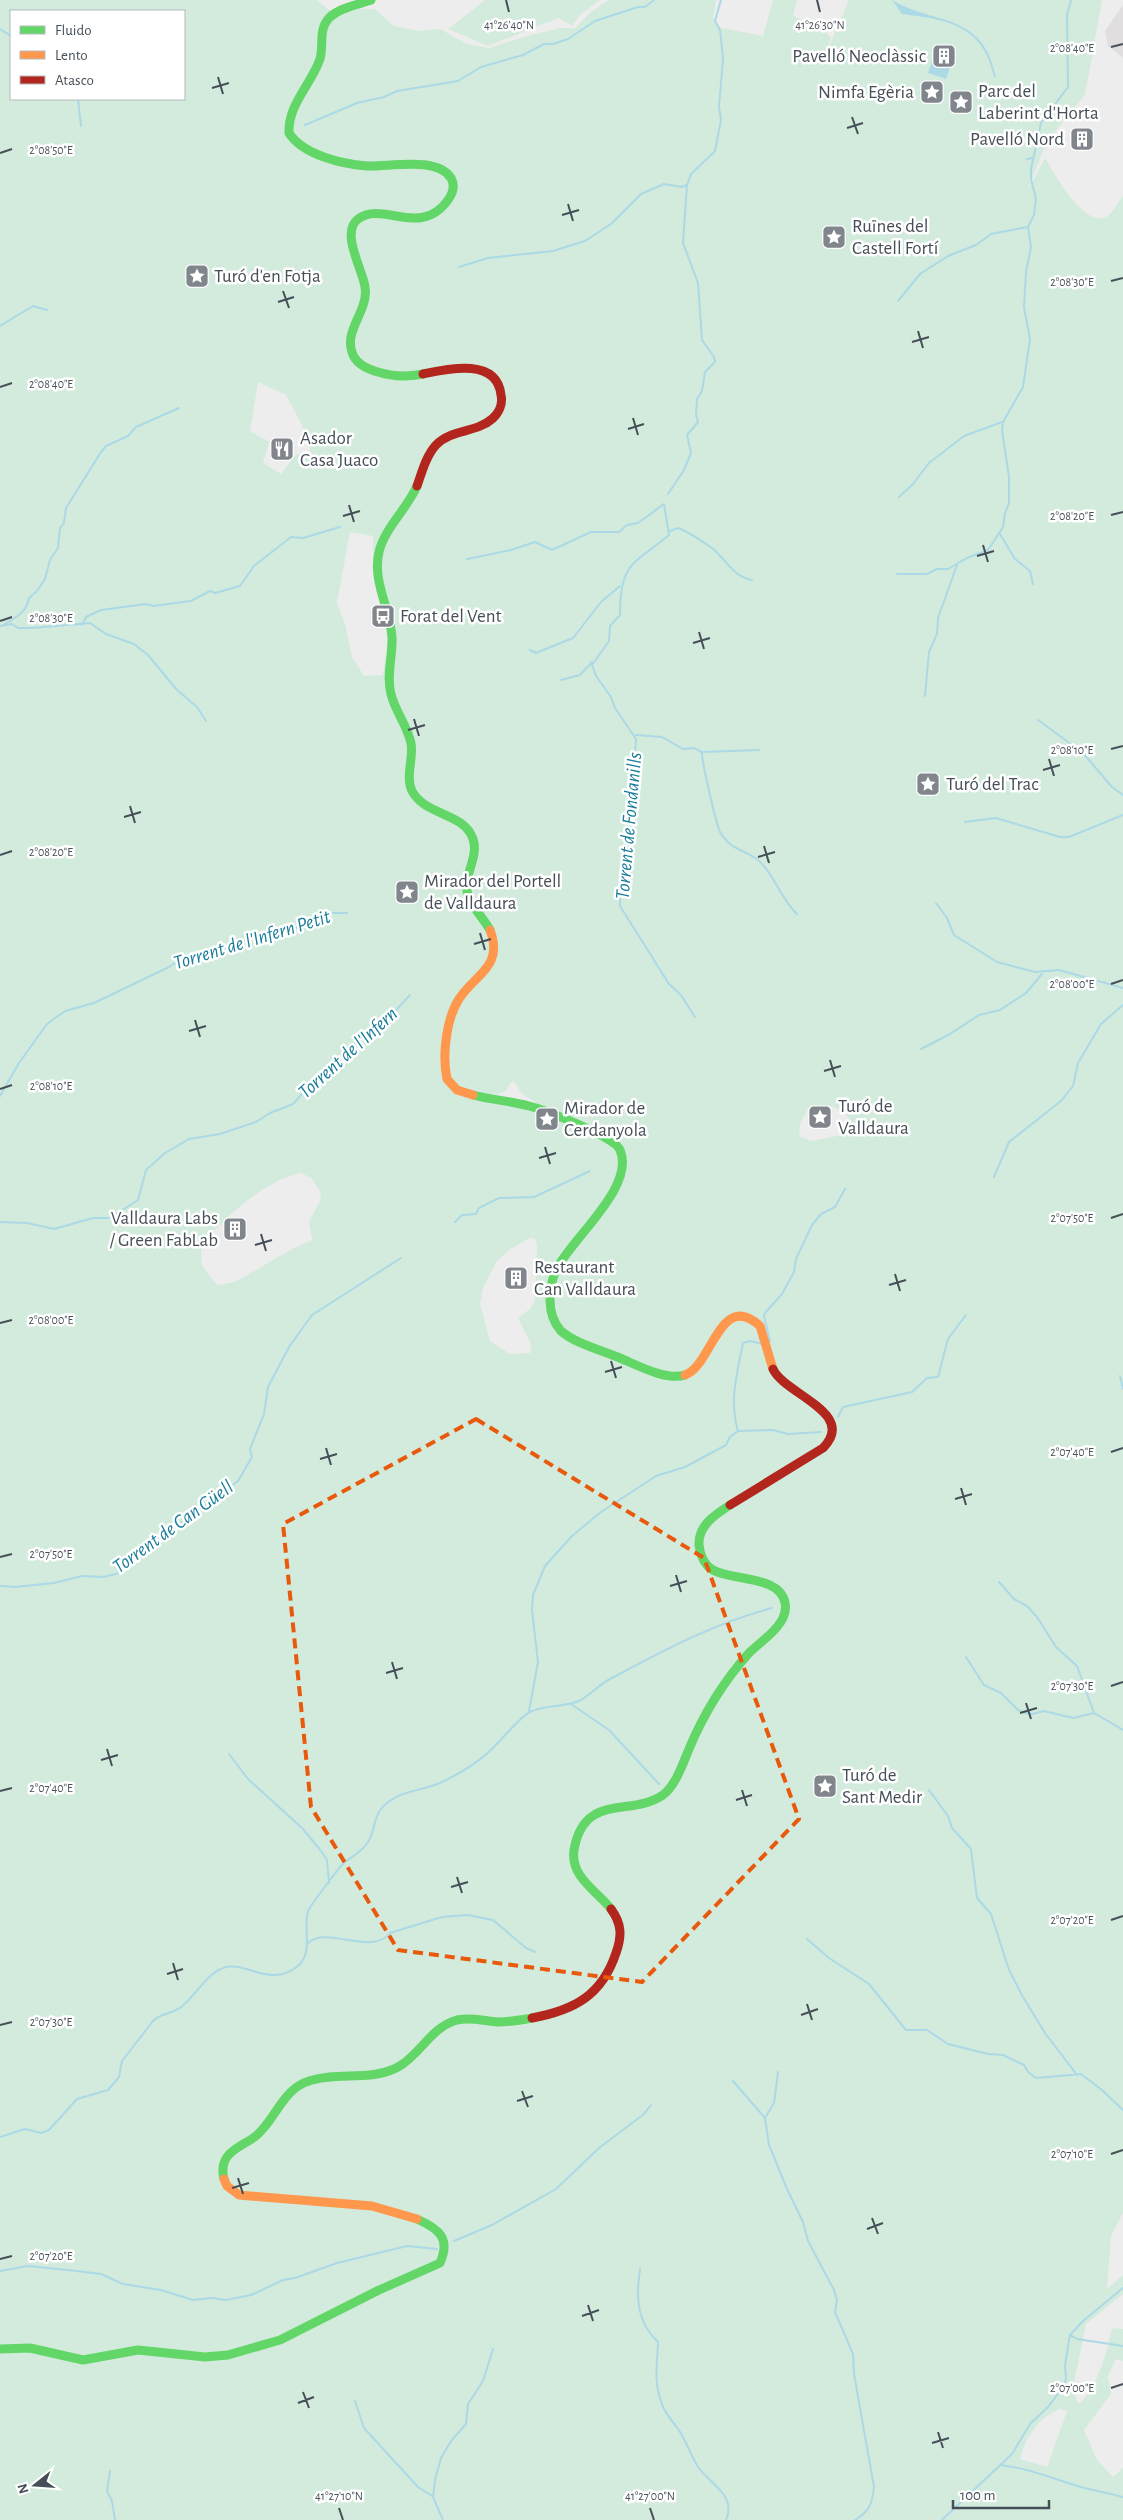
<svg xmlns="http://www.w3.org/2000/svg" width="1123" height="2520" viewBox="0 0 1123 2520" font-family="'Alegreya Sans',sans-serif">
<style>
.education{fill:#e0dede}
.green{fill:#d3ebdc;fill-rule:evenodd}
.water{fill:#abd9e6}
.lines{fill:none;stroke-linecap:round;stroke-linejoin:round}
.stream{stroke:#abd9e6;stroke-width:2}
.fast{stroke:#63d668;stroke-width:9}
.slow{stroke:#ff974d;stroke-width:9}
.jam{stroke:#b3261e;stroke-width:9}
.marked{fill:none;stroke:#e8590c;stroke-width:4;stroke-dasharray:10 6;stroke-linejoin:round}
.ticks{fill:none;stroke:#464f58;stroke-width:2}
.labels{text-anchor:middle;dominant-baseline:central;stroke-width:5;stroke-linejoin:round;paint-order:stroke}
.poi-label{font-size:19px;fill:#464f58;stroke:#fff;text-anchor:start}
.water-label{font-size:20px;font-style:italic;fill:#187c99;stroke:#fff}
.ticks-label{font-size:12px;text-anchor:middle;fill:#464f58;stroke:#fff;stroke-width:5;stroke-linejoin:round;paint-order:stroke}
</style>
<rect width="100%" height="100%" fill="#eeeded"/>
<path class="education" d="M 1123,5 L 1123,58 L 1108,46 L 1105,31 Z"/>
<path class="green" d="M 0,0 L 317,0 L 328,9 L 341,15 L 359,9 L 375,9 L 394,26 L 420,31 L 440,29 L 467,44 L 489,48 L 527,36 L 560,28 L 575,28 L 592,11 L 609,0 L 716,0 L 713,18 L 718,27 L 763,36 L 773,0 L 797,0 L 793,15 L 828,34 L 831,38 L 820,67 L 849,0 L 1102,0 L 1085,95 L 1047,141 L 1028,190 L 1045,158 C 1054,173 1084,228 1106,217 C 1113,213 1118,202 1123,196 L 1123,2213 L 1111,2236 L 1107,2289 L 1123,2275 L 1123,2294 L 1086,2324 L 1073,2388 L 1078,2404 C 1096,2393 1108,2349 1112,2328 L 1123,2329 L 1123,2361 L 1116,2359 L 1108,2376 L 1111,2394 L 1084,2430 L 1097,2460 L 1113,2477 L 1123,2468 L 1123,2520 L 0,2520 ZM 11,11 L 184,11 L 184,99 L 11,99 ZM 258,382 L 286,395 L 302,425 L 308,441 L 311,455 L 296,454 L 281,474 L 263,463 L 269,442 L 250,431 ZM 350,532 L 373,536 L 373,559 L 388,633 L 383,675 L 364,676 L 352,657 L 345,624 L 337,603 ZM 514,1081 L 522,1094 L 538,1104 L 496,1095 L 507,1090 L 509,1084 ZM 822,1105 C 836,1105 854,1115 851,1131 L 847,1134 L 811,1141 L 799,1136 L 800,1124 L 808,1109 ZM 301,1173 L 311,1178 L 321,1193 L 320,1201 L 309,1222 L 312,1240 L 292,1249 L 235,1282 L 217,1285 L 202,1266 L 201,1244 C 228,1216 263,1181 301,1173 ZM 530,1238 L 535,1239 L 537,1244 L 535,1300 L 531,1308 L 518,1318 L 531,1344 L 530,1353 L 510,1354 L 490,1341 L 480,1304 L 483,1288 L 497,1261 L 509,1250 ZM 1059,2409 L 1067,2411 L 1047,2467 L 1020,2459 C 1026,2437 1037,2419 1059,2409 Z
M 485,0 L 600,0 L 581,14 L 572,26 L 559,18 L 488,46 L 448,29 Z"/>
<path class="water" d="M 892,0 C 936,26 982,11 996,77 L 994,77 C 983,25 948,20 902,14 Z
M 934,55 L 952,62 L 946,79 L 928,73 Z"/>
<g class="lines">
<path class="stream" d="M 0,29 L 11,36
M 78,99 L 81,126
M 305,125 L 357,103 L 384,97 L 397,91 L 458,81 L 481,67 L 523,55 L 544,44 L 553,44 L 568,39 L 595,21 L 638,7 L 645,7 L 654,0
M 1027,159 L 1033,158
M 459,267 L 488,258 L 553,251 L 585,241 L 611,224 L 641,194 L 664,184 L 682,187 L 687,185
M 898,301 L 920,274 L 948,256 L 976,245 L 991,234 L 1027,227
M 0,326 L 33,306 L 47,310
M 668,494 L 684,470 L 691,453 L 687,435 L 698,422 L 696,415 L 697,399 L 702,391 L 705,372 L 715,362 L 714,357 L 702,340 L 698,283 L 683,243 L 687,185 L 691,174 L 715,151 L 721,120 L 719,107 L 723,59 L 720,30 L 715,21 L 721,0
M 899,497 L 913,484 L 929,463 L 964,436 L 1002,422
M 664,504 L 669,535 C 633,565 620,562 620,615 L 610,626 L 609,641 L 592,665 L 596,676 L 611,697 L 615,708 L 636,739 L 628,845 L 624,877 L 620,890 L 620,906 L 669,984 L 681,995 L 695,1017
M 670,531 L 678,528 C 689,532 702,541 712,548 C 726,559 733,577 752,580
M 1000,534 L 1015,559 L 1030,571 L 1033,584
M 467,559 L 511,550 L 535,542 L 552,550 L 591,532 L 619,532 L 627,525 L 638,523 L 664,504
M 897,574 L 927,574 L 937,569 L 948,569 L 967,558 L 988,550 L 1003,527 L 1005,513 L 1009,503 L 1009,477 L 1002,430 L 1003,422 L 1023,387 L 1030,339 L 1024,307 L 1026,272 L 1031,247 L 1028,227 L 1034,215 L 1036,199 L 1031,179 L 1031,169 L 1041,123 L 1068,87 L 1067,15 L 1071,0
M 82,625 L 86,617 L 101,610 L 146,604 L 153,606 L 191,601 L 210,591 L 215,593 L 240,586 L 254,566 L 291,537 L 303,538 L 340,527
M 0,626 L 12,624 L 18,628 L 32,628 L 90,623 L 106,634 L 134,644 L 148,655 L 176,689 L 197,707 L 206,721
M 2,626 C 14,618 27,613 29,598 L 37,591 L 45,579 L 50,560 L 58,548 L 60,528 L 64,523 L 66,508 L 101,452 L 106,446 L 128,436 L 136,427 L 179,408
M 530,650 L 536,653 L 573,638 L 601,602 L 620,586
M 561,680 L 580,675 L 592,662
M 925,696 L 929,652 L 937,634 L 938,618 L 957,565
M 1038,720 L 1083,753 L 1112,787 L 1123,795
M 636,735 L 662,737 L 683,749 L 694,748 L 702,752 C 701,759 716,823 720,832 C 722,836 727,841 730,844 C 740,852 754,854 762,864 C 776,879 782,900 797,914
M 702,752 L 759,750
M 965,822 L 996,818 L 1060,837 L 1069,837 L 1123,815
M 936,903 L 947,918 L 954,935 L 997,962 L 1035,972 L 1059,970 L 1123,988
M 921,1049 L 950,1034 L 979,1015 L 1000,1010 L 1026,993 L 1042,974
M 0,1096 L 19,1063 L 47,1024 L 65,1011 L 94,1003 L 169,967 L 188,955 L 219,951 L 255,937 L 285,933 L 329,913 L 347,913
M 994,1177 L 1009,1142 L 1061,1101 L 1073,1086 L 1078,1063 L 1101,1024 L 1123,1005
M 0,1222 L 27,1223 L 54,1229 L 93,1218 L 110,1218 L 138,1200 L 146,1170 L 165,1153 L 189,1139 L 220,1134 L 256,1122 L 270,1113 L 293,1104 L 302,1094 L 326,1079 L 334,1065 L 350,1052 L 357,1041 L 382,1025 L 410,995
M 455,1222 L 462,1215 L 476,1214 L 479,1208 L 499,1198 L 534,1197 L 590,1171
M 770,1341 L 764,1316 L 765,1313 L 782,1294 L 794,1272 L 796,1259 L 812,1225 L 821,1214 L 835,1207 L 845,1189
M 1120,1376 L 1123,1389
M 838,1417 L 843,1407 L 912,1392 L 927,1378 L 938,1377 L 948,1339 L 966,1315
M 738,1431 C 729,1400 737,1374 743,1343 L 750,1341 L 763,1344
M 999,1582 L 1014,1599 L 1027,1606 L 1037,1617 L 1056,1647 L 1077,1666 L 1094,1713
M 0,1586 L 15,1587 L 54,1583 L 82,1576 L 103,1577 L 116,1574 L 125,1569 L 151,1543 L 188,1518 L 238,1481 L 252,1457 L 250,1449 L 264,1414 L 268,1387 L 289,1347 L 312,1315 L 401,1258
M 966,1657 L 984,1685 L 1001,1693 L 1018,1710 L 1025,1713 L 1032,1714 L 1044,1711 L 1073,1718 L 1094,1713 L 1123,1730
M 571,1704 L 609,1730 L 659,1784
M 529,1711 L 538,1662 L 532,1610 L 533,1595 L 545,1566 L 572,1536 L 601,1512 L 656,1476 L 685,1467 L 726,1445 L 730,1437 L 738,1431 L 773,1430 L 788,1434 L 821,1432
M 229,1754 L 248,1779 L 303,1829 L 321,1851 L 327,1860 L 329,1883
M 929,1790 L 948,1816 L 952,1828 L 971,1849 L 977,1898 L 991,1914 L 1009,1970 L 1023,1997 L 1045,2033 L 1077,2075
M 807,1939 L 829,1958 L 869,1984 L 906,2030 L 927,2030 L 948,2044 L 988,2054 L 1003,2055 L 1024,2065 L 1028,2072 L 1036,2078 L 1081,2074 L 1102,2090 L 1123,2110
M 307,1944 C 325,1924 372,1957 390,1933 L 442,1917 L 468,1915 L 493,1920 L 526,1948 L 535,1952
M 733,2081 L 765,2118 L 769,2145 L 787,2189 L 803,2222 L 808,2241 L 834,2290 L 837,2300 L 835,2312 L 853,2354 L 854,2374 L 874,2487 C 872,2504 870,2511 855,2520
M 765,2118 L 774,2103 L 778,2072
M 0,2137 L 25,2129 L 41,2133 L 49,2130 L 77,2099 L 108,2090 L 119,2077 L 122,2061 L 153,2021 C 161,2013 172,2014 181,2007 C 196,1996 207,1972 226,1967 C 247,1962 272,1989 299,1965 C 313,1952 303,1928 308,1911 C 311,1905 339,1867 344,1863 C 352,1856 362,1852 368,1842 C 375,1832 373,1819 381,1809 C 398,1789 421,1792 442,1782 C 459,1774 480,1761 493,1748 C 502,1739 520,1717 530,1712 C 546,1704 565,1708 581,1700 C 591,1694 600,1684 610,1679 C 663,1651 714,1623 772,1608
M 454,2241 L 492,2225 L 556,2189 L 599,2148 L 644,2114 L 651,2105
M 640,2269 C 636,2297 636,2321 658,2342 C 657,2369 653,2381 663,2407 C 667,2416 675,2424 680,2432 C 687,2443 691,2456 698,2467 C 710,2484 737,2495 726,2520
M 0,2271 L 28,2266 L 68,2270 L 101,2274 L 123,2284 L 161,2290 L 193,2300 L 212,2298 L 226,2300 L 251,2295 L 283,2280 L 295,2278 L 337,2263 L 407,2246 L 437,2249
M 1070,2335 L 1077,2339 L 1123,2346
M 355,2401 L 364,2428 L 418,2487 L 432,2496
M 1000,2465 C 1029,2468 1053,2479 1081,2487 C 1095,2491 1109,2493 1123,2497
M 110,2471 L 107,2491 L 112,2501 L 115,2520
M 443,2520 L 433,2497 L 435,2480 L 441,2458 L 451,2441 L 466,2424 L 468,2404 L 483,2381 L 493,2349
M 942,2520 L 1012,2454 L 1030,2424 L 1048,2407 L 1063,2387 L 1066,2379 L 1065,2365 L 1070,2335 L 1083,2321 L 1123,2288"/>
<path class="fast" d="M 371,0 C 357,5 339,8 329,18 C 318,30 324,45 320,59 C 311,85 288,104 289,133 C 303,155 342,164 367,166 C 389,167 437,156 451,178 C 455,185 453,193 448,200 C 420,239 383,200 358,219 C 340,233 363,270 365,287 C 369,310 344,330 352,352 C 355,363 367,369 378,372 C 393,377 407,377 423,374
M 417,486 C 407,509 384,529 379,552 C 372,581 390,608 392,637 C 393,656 386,675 391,694 C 395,711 407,725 411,743 C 414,758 405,776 412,791 C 425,816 464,812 473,839 C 479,857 464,874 467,891 C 470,906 483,917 490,930
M 473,1095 C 492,1100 511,1101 529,1106 C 545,1110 615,1137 620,1150 C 636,1187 571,1239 556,1270 C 552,1279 550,1290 550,1300 C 550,1311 553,1322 561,1331 C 576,1344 601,1350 620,1358 C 637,1365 666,1381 685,1375
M 611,1909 C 597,1891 570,1877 574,1850 C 584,1792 631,1817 663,1795 C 676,1785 683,1763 689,1749 C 704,1713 723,1682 749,1653 C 758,1644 769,1637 777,1627 C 782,1621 787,1612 785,1603 C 780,1575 732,1581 713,1570 C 704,1565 700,1554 699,1545 C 698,1525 716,1514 730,1505
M 224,2179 C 222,2171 222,2164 227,2157 C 234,2147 248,2143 257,2135 C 276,2118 283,2089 309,2081 C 338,2071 370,2082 398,2067 C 420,2055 431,2027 457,2020 C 471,2017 484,2021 498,2022 C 510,2022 521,2020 532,2018
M 0,2349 L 30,2348 L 83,2360 L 138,2350 L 205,2357 L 228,2355 L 280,2340 L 379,2290 L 440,2263 C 451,2238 439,2229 417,2219"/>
<path class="slow" d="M 473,1095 L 457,1090 L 447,1079 C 442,1056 446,1019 459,999 C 475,974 504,967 490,930
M 685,1375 C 712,1366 720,1289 760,1326 L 773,1369
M 224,2179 L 227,2186 L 239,2195 L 372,2206 L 417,2219"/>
<path class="jam" d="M 417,486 C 422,472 426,456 436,445 C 451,429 476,433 492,419 C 499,413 503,404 501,395 C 497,357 447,369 423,374
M 730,1505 L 823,1448 C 858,1413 784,1394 773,1369
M 532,2018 C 575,2010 602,1995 616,1953 C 622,1936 622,1924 611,1909"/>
</g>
<path class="marked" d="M 476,1419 L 704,1558 L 799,1819 L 642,1982 L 398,1950 L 311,1807 L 283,1524 Z"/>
<path class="ticks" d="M 506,0 L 509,12M 817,0 L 820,12M 1111,47 L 1123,44M 218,77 L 223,94M 212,88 L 229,83M 852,117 L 858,134M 847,128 L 863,123M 0,153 L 12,149M 568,204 L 573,221M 562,215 L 579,210M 1111,281 L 1123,278M 283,291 L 289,308M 278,302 L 294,297M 918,331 L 923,348M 912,342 L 929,337M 0,387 L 12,383M 633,418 L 638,435M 628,429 L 644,424M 349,505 L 354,522M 1111,515 L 1123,512M 343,516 L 360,511M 983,545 L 988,562M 977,556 L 994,551M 0,621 L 12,617M 699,632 L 704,649M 693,643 L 710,638M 414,719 L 419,736M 408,730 L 425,725M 1111,749 L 1123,746M 1049,759 L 1054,776M 1043,770 L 1060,765M 130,806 L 135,823M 124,817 L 141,812M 764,846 L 769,863M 0,855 L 12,851M 758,857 L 775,852M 480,933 L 485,950M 474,944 L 491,939M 1111,984 L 1123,980M 195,1020 L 200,1037M 189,1031 L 206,1026M 830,1060 L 835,1077M 824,1071 L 841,1066M 0,1089 L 12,1085M 545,1147 L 550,1164M 539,1158 L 556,1153M 1111,1218 L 1123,1214M 261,1234 L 266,1251M 255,1245 L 272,1240M 895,1274 L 900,1291M 889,1285 L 906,1280M 0,1323 L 12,1320M 611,1361 L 616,1378M 605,1372 L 622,1367M 326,1448 L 331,1465M 1111,1452 L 1123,1448M 320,1459 L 337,1454M 961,1488 L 966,1505M 955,1499 L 972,1494M 0,1557 L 12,1554M 676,1575 L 681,1592M 670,1586 L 687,1581M 392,1662 L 397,1679M 386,1673 L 403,1668M 1111,1686 L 1123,1682M 1026,1703 L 1031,1719M 1020,1713 L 1037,1708M 107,1749 L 112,1766M 101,1760 L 118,1755M 742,1790 L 747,1806M 0,1791 L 12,1788M 736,1800 L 752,1795M 457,1877 L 462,1893M 451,1887 L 468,1882M 1111,1920 L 1123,1916M 173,1963 L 178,1980M 167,1974 L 183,1969M 807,2004 L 812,2020M 801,2015 L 818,2009M 0,2025 L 12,2022M 522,2091 L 528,2107M 517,2101 L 533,2096M 1111,2154 L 1123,2150M 238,2178 L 243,2194M 232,2188 L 249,2183M 872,2218 L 878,2234M 867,2229 L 883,2223M 0,2259 L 12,2256M 588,2305 L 593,2321M 582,2316 L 599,2310M 1111,2388 L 1123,2384M 303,2392 L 309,2408M 298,2403 L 314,2397M 938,2432 L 943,2448M 932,2443 L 949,2438M 339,2508 L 343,2520M 650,2508 L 654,2520"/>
<defs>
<g id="building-square" transform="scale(1.25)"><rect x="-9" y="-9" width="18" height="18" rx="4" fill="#81868c" stroke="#fff"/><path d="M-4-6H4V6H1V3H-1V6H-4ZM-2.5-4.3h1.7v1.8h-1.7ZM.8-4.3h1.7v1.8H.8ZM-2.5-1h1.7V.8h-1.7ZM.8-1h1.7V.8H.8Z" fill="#fff"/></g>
<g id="sight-square" transform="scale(1.25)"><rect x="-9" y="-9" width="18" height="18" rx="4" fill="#81868c" stroke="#fff"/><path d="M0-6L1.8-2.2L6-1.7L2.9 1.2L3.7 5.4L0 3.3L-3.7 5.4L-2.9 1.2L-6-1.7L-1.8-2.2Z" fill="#fff"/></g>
<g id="restaurant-square" transform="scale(1.25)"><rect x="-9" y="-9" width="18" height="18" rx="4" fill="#81868c" stroke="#fff"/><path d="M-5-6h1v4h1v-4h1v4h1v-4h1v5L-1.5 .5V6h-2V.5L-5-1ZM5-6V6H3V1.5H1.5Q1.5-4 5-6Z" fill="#fff"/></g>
<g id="bus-square" transform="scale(1.25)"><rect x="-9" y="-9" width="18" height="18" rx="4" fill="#81868c" stroke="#fff"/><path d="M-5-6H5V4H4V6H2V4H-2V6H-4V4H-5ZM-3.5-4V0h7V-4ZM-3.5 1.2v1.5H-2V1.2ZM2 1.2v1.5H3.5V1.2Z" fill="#fff"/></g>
</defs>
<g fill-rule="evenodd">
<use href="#building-square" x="944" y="56"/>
<use href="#sight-square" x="932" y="92"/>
<use href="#sight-square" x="961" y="102"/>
<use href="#building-square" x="1082" y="139"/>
<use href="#sight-square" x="834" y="237"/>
<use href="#sight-square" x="197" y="276"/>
<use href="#restaurant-square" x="282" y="449"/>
<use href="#bus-square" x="383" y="616"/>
<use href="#sight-square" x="928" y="784"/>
<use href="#sight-square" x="407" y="892"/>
<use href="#sight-square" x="820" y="1117"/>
<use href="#sight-square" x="547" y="1119"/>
<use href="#building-square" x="235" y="1229"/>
<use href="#building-square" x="516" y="1278"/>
<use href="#sight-square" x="825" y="1786"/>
</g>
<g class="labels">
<g class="poi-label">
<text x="926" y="56" text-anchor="end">Pavelló Neoclàssic</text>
<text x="978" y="91">Parc del<tspan x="978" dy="22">Laberint d'Horta</tspan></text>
<text x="914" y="92" text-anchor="end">Nimfa Egèria</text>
<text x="1064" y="139" text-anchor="end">Pavelló Nord</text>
<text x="852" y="226">Ruïnes del<tspan x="852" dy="22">Castell Fortí</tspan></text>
<text x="214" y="276">Turó d'en Fotja</text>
<text x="300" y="438">Asador<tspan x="300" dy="22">Casa Juaco</tspan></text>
<text x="400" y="616">Forat del Vent</text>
<text x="946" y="784">Turó del Trac</text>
<text x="424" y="881">Mirador del Portell<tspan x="424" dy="22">de Valldaura</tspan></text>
<text x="838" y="1106">Turó de<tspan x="838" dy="22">Valldaura</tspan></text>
<text x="564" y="1108">Mirador de<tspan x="564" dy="22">Cerdanyola</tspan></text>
<text x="218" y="1218" text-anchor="end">Valldaura Labs<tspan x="218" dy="22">/ Green FabLab</tspan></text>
<text x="534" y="1267">Restaurant<tspan x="534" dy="22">Can Valldaura</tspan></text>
<text x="842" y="1775">Turó de<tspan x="842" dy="22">Sant Medir</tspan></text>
</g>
<g class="water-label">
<text transform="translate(629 826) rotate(-85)">Torrent de Fondanills</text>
<text transform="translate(252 940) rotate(-17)">Torrent de l'Infern Petit</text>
<text transform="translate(348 1053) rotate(-42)">Torrent de l'Infern</text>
<text transform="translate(173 1527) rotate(-36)">Torrent de Can Güell</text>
</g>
</g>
<g class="ticks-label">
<text x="509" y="29">41°26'40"N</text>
<text x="820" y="29">41°26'30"N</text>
<text x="1072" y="52">2°08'40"E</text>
<text x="51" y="154">2°08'50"E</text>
<text x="1072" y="286">2°08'30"E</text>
<text x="51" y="388">2°08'40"E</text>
<text x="1072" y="520">2°08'20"E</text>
<text x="51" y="622">2°08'30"E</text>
<text x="1072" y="754">2°08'10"E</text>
<text x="51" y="856">2°08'20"E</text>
<text x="1072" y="988">2°08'00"E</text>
<text x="51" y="1090">2°08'10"E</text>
<text x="1072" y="1222">2°07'50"E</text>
<text x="51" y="1324">2°08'00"E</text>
<text x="1072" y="1456">2°07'40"E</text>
<text x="51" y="1558">2°07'50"E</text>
<text x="1072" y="1690">2°07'30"E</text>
<text x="51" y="1792">2°07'40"E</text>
<text x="1072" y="1924">2°07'20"E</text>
<text x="51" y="2026">2°07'30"E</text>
<text x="1072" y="2158">2°07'10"E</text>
<text x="51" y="2260">2°07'20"E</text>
<text x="1072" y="2392">2°07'00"E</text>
<text x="339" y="2500">41°27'10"N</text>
<text x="650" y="2500">41°27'00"N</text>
</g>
<rect x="10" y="10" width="175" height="90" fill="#ffffff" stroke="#b5b9bc"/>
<rect x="20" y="26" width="25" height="8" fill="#63d668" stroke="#b5b9bc"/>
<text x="55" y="35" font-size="15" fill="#464f58">Fluido</text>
<rect x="20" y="51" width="25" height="8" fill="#ff974d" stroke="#b5b9bc"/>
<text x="55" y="60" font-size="15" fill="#464f58">Lento</text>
<rect x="20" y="76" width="25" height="8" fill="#b3261e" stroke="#b5b9bc"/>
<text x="55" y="85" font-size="15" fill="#464f58">Atasco</text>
<g transform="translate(35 2485) rotate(253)" stroke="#ffffff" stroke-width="4" paint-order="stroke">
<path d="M0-4L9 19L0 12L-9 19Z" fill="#464f58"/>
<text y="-8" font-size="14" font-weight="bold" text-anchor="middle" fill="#464f58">N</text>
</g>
<path d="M953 2500v8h96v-8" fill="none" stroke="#464f58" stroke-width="2.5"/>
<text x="960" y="2500" font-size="15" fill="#464f58" stroke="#ffffff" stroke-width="4" paint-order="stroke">100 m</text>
</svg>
